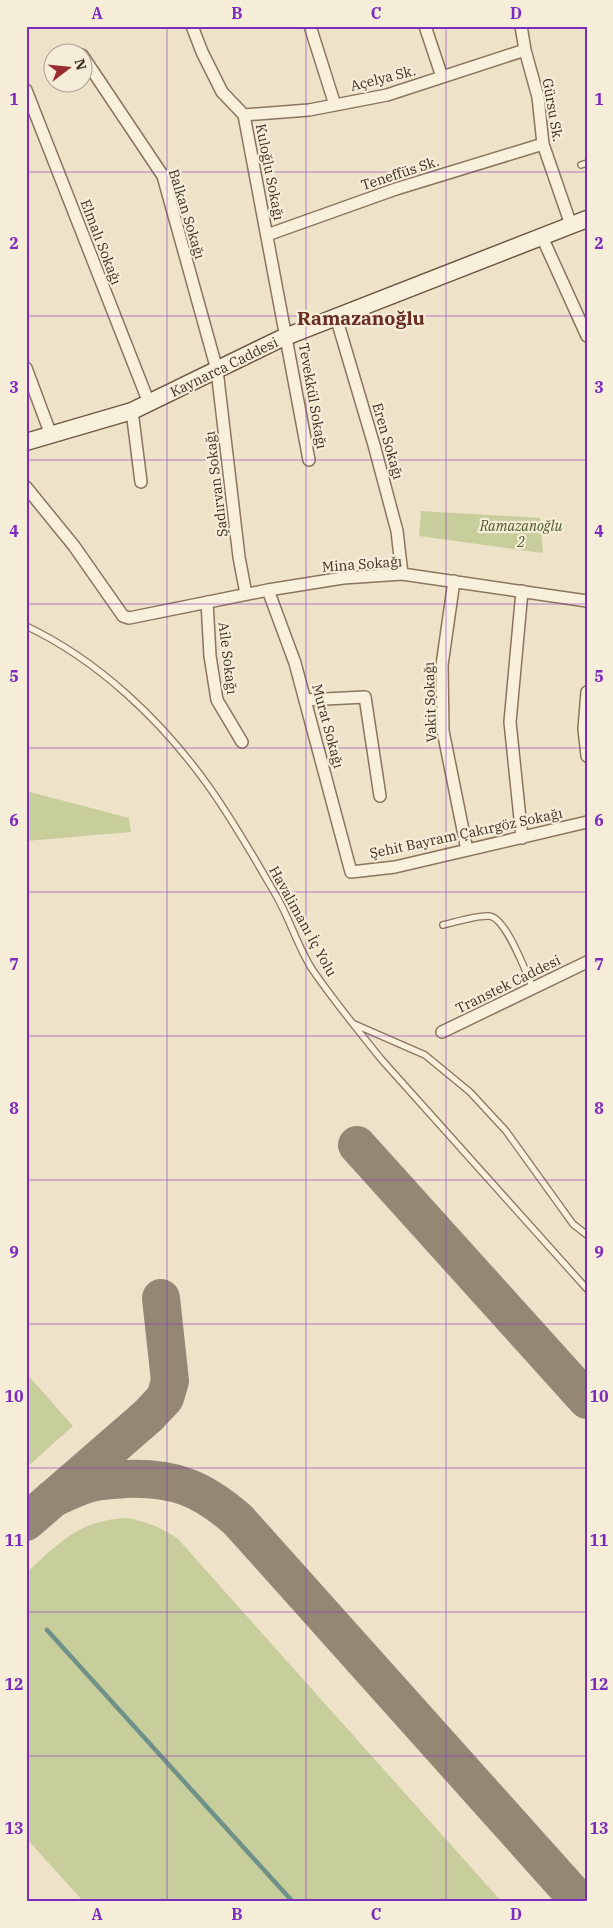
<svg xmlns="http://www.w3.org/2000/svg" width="613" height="1928" viewBox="0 0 613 1928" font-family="'IBM Plex Serif',serif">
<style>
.green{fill:#c8cd9c}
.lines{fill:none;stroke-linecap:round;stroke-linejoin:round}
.stream{stroke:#709188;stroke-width:4.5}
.taxiway{stroke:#948875;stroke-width:38}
.service-casing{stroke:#8a755d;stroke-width:8}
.minor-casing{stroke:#8a755d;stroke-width:14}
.secondary-casing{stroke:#6c5640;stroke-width:19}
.service{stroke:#f9f0dc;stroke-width:5.5}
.minor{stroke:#f9f0dc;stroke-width:11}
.secondary{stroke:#f9f0dc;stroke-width:16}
.grid{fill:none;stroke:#7b2cbf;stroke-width:1;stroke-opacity:0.55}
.labels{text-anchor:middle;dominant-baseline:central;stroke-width:4.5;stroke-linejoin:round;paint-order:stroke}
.street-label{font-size:14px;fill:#3b2d21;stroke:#f6edd8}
.park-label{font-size:14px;font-style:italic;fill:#4c5728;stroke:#f6edd8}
.district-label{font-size:19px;font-weight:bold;fill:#672e21;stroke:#f6edd8}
.neatline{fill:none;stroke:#7b2cbf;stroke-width:2}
.grid-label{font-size:16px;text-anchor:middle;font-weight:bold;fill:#7b2cbf}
</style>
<rect width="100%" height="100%" fill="#eee2c9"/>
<path class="green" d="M 421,511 L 540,518 L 543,553 L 419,536 Z
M 26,791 L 129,818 L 131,832 L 26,841 Z
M 26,1373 L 73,1426 L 26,1468 Z
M 128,1518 C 146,1522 162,1527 178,1539 L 502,1902 L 84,1902 L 26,1838 L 26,1573 C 61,1542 78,1520 128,1518 Z"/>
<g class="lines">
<path class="stream" d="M 47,1630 L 293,1902"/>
<path class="taxiway" d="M 357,1145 L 587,1400
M 52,1499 C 66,1493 79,1485 95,1482 C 105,1480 115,1480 125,1479 C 173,1477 202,1488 238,1520 L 580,1902
M 26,1522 L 148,1416 L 165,1398 L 170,1381 L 161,1298"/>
<g class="service-casing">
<path id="service" d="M 581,165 L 587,163
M 26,626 C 98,660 161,720 207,784 C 233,820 255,859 277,897 C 290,920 298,947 312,969 C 333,1000 358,1030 381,1059 L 587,1289
M 443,925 C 456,922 477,915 489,916 C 506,917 526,973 533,988
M 354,1024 L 425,1055 L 470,1092 L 506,1131 L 573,1224 L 587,1235"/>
</g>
<g class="minor-casing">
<path id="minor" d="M 192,26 L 202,52 L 222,92 L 244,115 L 309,460
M 310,26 L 335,105
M 425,26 L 442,77
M 521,26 L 525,50 L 538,97 L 543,144 L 571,225
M 82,55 L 163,176 L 217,370 L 239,557 L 246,594
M 26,90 L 149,403
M 244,115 L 309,110 L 387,95 L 525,50
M 267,235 L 396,189 L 543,144
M 542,237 L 587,336
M 336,317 L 374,445 L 397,531 L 402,574
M 26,368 L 51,435
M 132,411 L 141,482
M 26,487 L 74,546 L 123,616 L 129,618 L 268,590 L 343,578 L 402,574 L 587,601
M 454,581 L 442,665 L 443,731 L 467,850
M 268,590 L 295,663 L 351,872 L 395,867 L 587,822
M 207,602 L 210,656 L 217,700 L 242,742
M 587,692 L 584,729 L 587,756
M 305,700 L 365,697 L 380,796
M 522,838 L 510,722 L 522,591
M 442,1032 L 587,962"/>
</g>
<g class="secondary-casing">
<path id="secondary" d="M 26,442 L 132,411 L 280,339 L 587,219"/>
</g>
<use href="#service" class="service"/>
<use href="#minor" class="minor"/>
<use href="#secondary" class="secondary"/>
</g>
<path class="grid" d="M 167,26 L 167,1902M 306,26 L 306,1902M 446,26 L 446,1902M 26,172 L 587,172M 26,316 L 587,316M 26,460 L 587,460M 26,604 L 587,604M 26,748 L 587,748M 26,892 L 587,892M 26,1036 L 587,1036M 26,1180 L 587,1180M 26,1324 L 587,1324M 26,1468 L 587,1468M 26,1612 L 587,1612M 26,1756 L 587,1756"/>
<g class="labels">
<g class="street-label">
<text transform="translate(383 78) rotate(-14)">Açelya Sk.</text>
<text transform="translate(553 110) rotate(80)">Gürsu Sk.</text>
<text transform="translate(270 172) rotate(79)">Kuloğlu Sokağı</text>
<text transform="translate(400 173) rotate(-18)">Teneffüs Sk.</text>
<text transform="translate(187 214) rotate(73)">Balkan Sokağı</text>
<text transform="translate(101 242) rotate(69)">Elmalı Sokağı</text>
<text transform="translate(224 367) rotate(-26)">Kaynarca Caddesi</text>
<text transform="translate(313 396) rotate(80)">Tevekkül Sokağı</text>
<text transform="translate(388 441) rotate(74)">Eren Sokağı</text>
<text transform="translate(216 484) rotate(-97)">Şadırvan Sokağı</text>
<text transform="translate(362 564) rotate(-4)">Mina Sokağı</text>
<text transform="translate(228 658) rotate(83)">Aile Sokağı</text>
<text transform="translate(430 702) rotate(-92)">Vakit Sokağı</text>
<text transform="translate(328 726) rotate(75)">Murat Sokağı</text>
<text transform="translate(466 833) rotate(-12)">Şehit Bayram Çakırgöz Sokağı</text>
<text transform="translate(303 921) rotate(61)">Havalimanı İç Yolu</text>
<text transform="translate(508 984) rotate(-26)">Transtek Caddesi</text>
</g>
<g class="park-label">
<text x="521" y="526">Ramazanoğlu<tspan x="521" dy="16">2</tspan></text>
</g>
<g class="district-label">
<text x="361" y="318">Ramazanoğlu</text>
</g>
</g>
<rect width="613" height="1928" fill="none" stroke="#f6edd8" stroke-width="55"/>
<g transform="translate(68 68) rotate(74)"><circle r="24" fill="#f6edd8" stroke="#aba08f"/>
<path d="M0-4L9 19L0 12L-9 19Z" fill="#982e31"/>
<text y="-8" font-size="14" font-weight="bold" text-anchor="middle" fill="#3b2d21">N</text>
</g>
<rect x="28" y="28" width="558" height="1872" class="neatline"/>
<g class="grid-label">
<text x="97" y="19">A</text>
<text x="237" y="19">B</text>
<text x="376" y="19">C</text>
<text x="516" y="19">D</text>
<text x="14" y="105">1</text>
<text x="599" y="105">1</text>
<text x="14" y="249">2</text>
<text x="599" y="249">2</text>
<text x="14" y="393">3</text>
<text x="599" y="393">3</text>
<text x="14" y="537">4</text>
<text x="599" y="537">4</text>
<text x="14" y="682">5</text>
<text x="599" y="682">5</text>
<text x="14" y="826">6</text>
<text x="599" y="826">6</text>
<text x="14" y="970">7</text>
<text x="599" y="970">7</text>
<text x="14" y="1114">8</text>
<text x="599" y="1114">8</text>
<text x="14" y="1258">9</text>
<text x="599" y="1258">9</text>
<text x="14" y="1402">10</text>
<text x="599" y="1402">10</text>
<text x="14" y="1546">11</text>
<text x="599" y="1546">11</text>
<text x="14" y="1690">12</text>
<text x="599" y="1690">12</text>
<text x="14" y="1834">13</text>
<text x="599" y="1834">13</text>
<text x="97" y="1920">A</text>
<text x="237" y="1920">B</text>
<text x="376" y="1920">C</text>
<text x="516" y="1920">D</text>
</g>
</svg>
